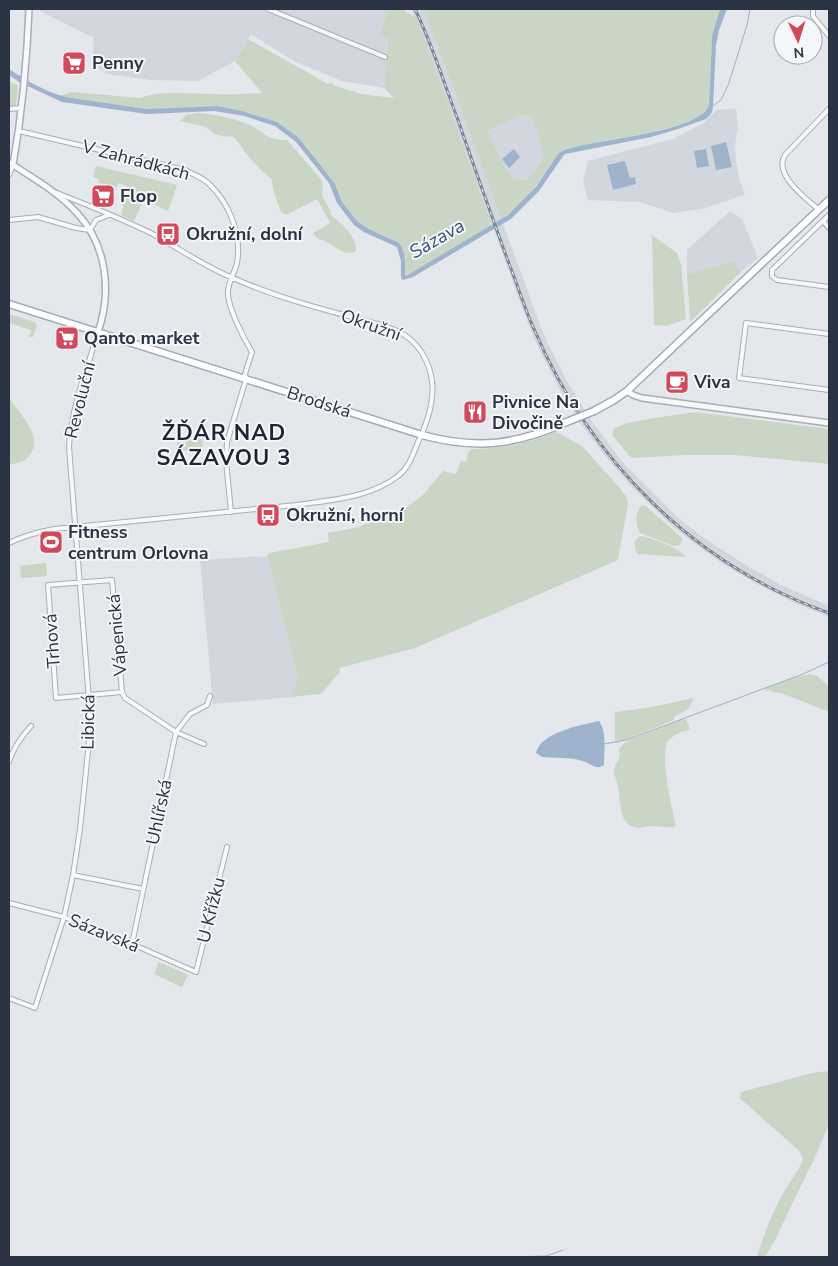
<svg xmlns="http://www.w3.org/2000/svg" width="838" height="1266" viewBox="0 0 838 1266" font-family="'Nunito Sans',sans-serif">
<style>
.built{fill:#d2d6de}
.green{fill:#c9d6c5;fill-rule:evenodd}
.water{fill:#9fb4cc}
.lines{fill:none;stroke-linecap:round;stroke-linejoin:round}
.stream{stroke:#9fb4cc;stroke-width:1}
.minor-casing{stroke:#a9aeb7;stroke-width:6}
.tertiary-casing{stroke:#a9aeb7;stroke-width:8}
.primary-casing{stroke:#a3abb8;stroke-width:9}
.minor{stroke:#f7f8fa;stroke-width:4}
.tertiary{stroke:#f7f8fa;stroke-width:5}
.primary{stroke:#fff;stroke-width:6}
.rail-casing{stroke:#7d8696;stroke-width:3}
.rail{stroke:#f4f6f9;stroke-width:1;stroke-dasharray:4;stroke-linecap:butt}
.primary-bridge-casing{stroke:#a3abb8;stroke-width:9;stroke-linecap:butt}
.primary-bridge{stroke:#fff;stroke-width:6}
.labels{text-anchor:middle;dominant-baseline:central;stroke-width:4;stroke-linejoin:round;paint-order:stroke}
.poi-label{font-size:18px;font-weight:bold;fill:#2b3445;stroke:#f4f6f9;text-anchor:start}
.street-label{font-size:18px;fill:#2b3445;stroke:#f4f6f9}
.water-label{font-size:19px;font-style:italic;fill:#34527a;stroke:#f4f6f9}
.district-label{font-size:22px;font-weight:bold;letter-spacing:1px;fill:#1d2536;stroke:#f4f6f9}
</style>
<rect width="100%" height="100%" fill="#e4e7ec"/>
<path class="built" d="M 40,9 L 389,9 L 379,33 L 388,40 L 384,88 L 342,81 L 294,61 L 251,34 L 235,61 L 198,81 L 151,80 L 108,74 L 92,63 L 94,38 L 40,11 Z
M 411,9 L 423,9 L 425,14 L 451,82 L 540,325 L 549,346 L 568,383 L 589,417 L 612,448 L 625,465 L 678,518 L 704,538 L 744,564 L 781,585 L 829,606 L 829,617 L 795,603 L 757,584 L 723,564 L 698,546 L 671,525 L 631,486 L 604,455 L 580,423 L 559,388 L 540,351 L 530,329 L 442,86 Z
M 736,108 L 738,127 L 735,145 L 736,161 L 739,179 L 745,194 L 706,208 L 673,213 L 640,202 L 588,200 L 583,181 L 588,161 L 673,139 L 702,124 L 717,110 Z
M 530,115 L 538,131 L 543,146 L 543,159 L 527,180 L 514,180 L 501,161 L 488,131 L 520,116 Z
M 730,211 L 742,219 L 758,258 L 741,272 L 733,261 L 687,274 L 687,250 Z
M 267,556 L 298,681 L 290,697 L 213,704 L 200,560 Z"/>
<path class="green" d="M 389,9 L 402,9 L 416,18 L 442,86 L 491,222 L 490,226 L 406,276 L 405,275 L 405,262 L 403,249 L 399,243 L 369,229 L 358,222 L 342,202 L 335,184 L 318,162 L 298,137 L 277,122 L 242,111 L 217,106 L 146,109 L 60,96 L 71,92 L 140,98 C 158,90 194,94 214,94 C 230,95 246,94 262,93 L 235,61 L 248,39 L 328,84 L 332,83 L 333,85 L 361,94 L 394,98 L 384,88 L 388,40 L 379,34 Z
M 423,9 L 720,9 L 712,36 L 709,106 C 695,133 592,139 562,151 L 558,154 C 542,178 526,204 501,219 L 451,82 ZM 530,115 C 538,131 542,142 543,159 L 527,180 L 514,180 L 501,161 L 488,131 L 520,116 Z
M 9,81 L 18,86 L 16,107 L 9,108 Z
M 197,113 C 214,114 232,118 248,124 C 258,128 265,137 275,139 C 279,140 283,140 287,140 L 320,178 L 323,185 L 322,195 L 331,212 L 330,214 C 339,222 358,237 356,250 L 354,252 L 345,253 L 323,240 L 318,239 L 313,233 L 330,223 L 317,199 L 286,215 L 281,212 L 273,189 L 272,179 C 257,169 245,152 234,137 L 222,136 L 215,134 L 206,127 L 180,121 L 186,115 Z
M 96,166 L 177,185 L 168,211 L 144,199 L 134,221 L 121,215 L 127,191 L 126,190 L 127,186 L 118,183 L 117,187 L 98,183 L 99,179 L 93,177 Z
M 652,235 L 677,253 L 681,264 L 686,319 L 667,326 L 654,325 Z
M 734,261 L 741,272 L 690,322 L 687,274 Z
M 9,314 L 35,322 L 37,326 L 33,337 L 29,337 L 31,330 L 9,323 Z
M 9,398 C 19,413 44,436 30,455 C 25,462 17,464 9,464 Z
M 695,412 L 829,429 L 829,464 L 735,455 L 687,455 L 631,458 L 612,435 L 613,430 L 615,428 L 624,424 L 648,419 Z
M 556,432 L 582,446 L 619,487 L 627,498 L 628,503 L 618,560 L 415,648 L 339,668 L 340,672 L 321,694 L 290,697 L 298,680 L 267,556 L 269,553 L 329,542 L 328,533 L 359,527 L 407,507 L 423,495 L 443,471 L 456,474 L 461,461 L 466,462 L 468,453 L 471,449 C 504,448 525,444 556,432 Z
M 202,436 L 203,449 L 178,451 L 177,450 L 177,438 Z
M 642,505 L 646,506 L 682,538 L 682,540 L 680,545 L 674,546 L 640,533 C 635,524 635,512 642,505 Z
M 642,536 C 656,540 676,546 686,557 L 638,554 C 633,548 633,538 642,536 Z
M 46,563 L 47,576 L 21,578 L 20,566 Z
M 810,674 L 817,676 L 829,686 L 829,712 L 781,693 L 772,692 L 771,690 L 765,691 L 766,688 C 780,681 795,677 810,674 Z
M 694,698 L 688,709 L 674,717 L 674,720 L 617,743 L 615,742 L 615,712 L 647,708 Z
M 683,719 L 686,720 L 689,725 L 689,730 C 682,731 673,735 668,741 C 659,753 672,810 676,826 C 668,829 662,826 653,826 C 647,826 641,829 634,827 C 618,823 621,798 618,786 C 617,781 614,776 614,771 C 614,761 622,762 619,749 L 623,744 L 631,739 Z
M 159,962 L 188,975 L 182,987 L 154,974 Z
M 829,1071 L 829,1124 L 816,1155 L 796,1196 L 775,1240 L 765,1257 L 757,1257 C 763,1237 770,1218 780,1199 C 787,1185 797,1175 803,1159 L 800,1152 L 797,1149 L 743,1101 L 740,1099 L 741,1092 L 812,1073 Z"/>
<path class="water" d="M 720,9 L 727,9 L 719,30 L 716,45 L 713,108 L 711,114 L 706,119 L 678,129 L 651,137 L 565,154 L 561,159 L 539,191 L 511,219 L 413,277 L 403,280 L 401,278 L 401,261 L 397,247 L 364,232 L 354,225 L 337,203 L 329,183 L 296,142 L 275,126 L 244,116 L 214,111 L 147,114 L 62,102 L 19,82 L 9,75 L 9,69 C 26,80 45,92 66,97 L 146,109 L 217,106 L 242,111 L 277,122 L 298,137 L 318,162 L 335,184 L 342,202 L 358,222 L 369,229 L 399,243 C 406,251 405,264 405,275 L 406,276 L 508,215 L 536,187 L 558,154 L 562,151 C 592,139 695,134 709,106 L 712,36 Z
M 726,142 L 732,167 L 716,170 L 711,146 Z
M 514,149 L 520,157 L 509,168 L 502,159 Z
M 706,149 L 709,166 L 697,168 L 694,151 Z
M 625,161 L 630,178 L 635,177 L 636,184 L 613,190 L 607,165 Z
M 599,721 C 607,732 604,751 604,765 C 596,771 591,763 582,761 C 572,757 553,758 542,757 L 536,753 C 541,732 581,725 599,721 Z"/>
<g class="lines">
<path class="stream" d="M 714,105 L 721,100 L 729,83 L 747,25 L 750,9
M 604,744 L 626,740 L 803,674 L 829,662
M 510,1257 L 546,1256 L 563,1250"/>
<g class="minor-casing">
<path id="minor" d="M 268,9 L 385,57
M 813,9 L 813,16 L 829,36
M 9,109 L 21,108
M 19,131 L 185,170 C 193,174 201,177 208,183 C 229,202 242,234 237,263 C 235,272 228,282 228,292 C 227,306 244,339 252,352 L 245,374 L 246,379 L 227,442 L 226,461 L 231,512
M 9,162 L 13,165 L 9,175
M 819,210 C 806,198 773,175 785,155 L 829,109
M 829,215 L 772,270 L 772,276 L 777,280 L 829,287
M 9,220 L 38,217 L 76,228 L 90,230 L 96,220 L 109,215
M 823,221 L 829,228
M 829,334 L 746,323 L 739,378 L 829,390
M 9,543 C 23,536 38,532 54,529 L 296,505 C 330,500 370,498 398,476 C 410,467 413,453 419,440 C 425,428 431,410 432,397 C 435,373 424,347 403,334 C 395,329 387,327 378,324 C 329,311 280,299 233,278 C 203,266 177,247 149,232 C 119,218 88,205 57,193
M 112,580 L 122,692 L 56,698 L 48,585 Z
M 122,692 L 125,698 L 176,732 L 204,744
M 9,762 C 13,748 21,737 31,726
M 73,875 L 143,889
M 9,903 L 64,917 L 132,944 L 196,972 L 227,847
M 132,944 L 176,732 L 190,714 L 207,705 L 210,696
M 9,998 L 35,1008 L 64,917 L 73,875 L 80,829 L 90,732 L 90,713 L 69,447 C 71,408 87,370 98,332"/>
</g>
<g class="tertiary-casing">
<path id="tertiary" d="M 29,9 C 27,61 22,113 13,165 C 35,179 59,193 77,213 C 107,245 112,292 98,332
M 627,391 L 633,395 L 642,398 L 829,423"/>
</g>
<g class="primary-casing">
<path id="primary" d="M 9,304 L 422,435 C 477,450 517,445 569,421
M 594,411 L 614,400 L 627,391 L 829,200"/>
</g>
<use href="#minor" class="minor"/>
<use href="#tertiary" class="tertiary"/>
<use href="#primary" class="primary"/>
<g class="rail-casing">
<path id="rail" d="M 415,9 C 432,44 444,83 458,120 C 474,167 491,214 508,261 C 517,283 524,307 534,329 C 590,460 694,565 829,613"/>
</g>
<use href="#rail" class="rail"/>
<g class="primary-bridge-casing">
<path id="primary-bridge" d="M 569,421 L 594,411"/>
</g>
<use href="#primary-bridge" class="primary-bridge"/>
</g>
<defs>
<g id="supermarket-square" transform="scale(1.25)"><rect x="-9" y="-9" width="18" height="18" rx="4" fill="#d1495b" stroke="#f4f6f9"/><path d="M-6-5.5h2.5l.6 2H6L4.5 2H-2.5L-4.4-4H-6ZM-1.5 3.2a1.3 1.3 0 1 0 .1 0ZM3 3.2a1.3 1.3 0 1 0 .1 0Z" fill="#fff"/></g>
<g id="bus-square" transform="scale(1.25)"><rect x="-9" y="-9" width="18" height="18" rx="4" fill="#d1495b" stroke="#f4f6f9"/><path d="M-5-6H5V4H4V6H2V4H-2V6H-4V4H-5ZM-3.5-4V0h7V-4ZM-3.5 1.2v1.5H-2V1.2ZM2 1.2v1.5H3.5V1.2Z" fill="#fff"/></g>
<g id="cafe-square" transform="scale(1.25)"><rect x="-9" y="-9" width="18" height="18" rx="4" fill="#d1495b" stroke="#f4f6f9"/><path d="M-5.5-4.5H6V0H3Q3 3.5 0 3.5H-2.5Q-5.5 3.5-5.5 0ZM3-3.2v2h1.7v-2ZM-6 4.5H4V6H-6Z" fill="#fff"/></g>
<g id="restaurant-square" transform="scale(1.25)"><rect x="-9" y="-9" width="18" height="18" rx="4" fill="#d1495b" stroke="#f4f6f9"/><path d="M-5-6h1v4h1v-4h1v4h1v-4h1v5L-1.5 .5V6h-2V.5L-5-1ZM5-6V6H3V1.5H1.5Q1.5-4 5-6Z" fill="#fff"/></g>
<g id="stadium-square" transform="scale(1.25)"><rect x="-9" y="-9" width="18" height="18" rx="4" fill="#d1495b" stroke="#f4f6f9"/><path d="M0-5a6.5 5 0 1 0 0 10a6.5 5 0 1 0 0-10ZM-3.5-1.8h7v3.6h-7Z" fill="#fff"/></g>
</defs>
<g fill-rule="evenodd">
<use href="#supermarket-square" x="74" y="63"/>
<use href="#supermarket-square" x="103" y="196"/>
<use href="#bus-square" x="168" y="234"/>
<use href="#supermarket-square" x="67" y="338"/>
<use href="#cafe-square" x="677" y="382"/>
<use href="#restaurant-square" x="475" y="412"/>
<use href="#bus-square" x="268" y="515"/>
<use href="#stadium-square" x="51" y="542"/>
</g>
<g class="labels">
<g class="poi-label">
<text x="92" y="63">Penny</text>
<text x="120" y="196">Flop</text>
<text x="186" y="234">Okružní, dolní</text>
<text x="84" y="338">Qanto market</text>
<text x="694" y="382">Viva</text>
<text x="492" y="402">Pivnice Na<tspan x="492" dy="21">Divočině</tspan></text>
<text x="286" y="515">Okružní, horní</text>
<text x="68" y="532">Fitness<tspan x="68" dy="21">centrum Orlovna</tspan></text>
</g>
<g class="street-label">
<text transform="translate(136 160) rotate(15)">V Zahrádkách</text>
<text transform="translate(371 325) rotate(19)">Okružní</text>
<text transform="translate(80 400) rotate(-76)">Revoluční</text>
<text transform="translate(319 402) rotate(18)">Brodská</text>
<text transform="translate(117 635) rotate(-95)">Vápenická</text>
<text transform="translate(52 641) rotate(-94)">Trhová</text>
<text transform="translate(88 722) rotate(-89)">Libická</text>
<text transform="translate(159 812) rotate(-78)">Uhlířská</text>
<text transform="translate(211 910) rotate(-76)">U Křížku</text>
<text transform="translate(104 933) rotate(22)">Sázavská</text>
</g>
<g class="water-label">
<text transform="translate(437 239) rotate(-30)">Sázava</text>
</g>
<g class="district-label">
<text x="224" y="433">ŽĎÁR NAD<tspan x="224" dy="25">SÁZAVOU 3</tspan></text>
</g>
</g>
<rect width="838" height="1266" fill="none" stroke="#2b3445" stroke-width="20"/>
<g transform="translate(798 40) rotate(176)"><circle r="24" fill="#f4f6f9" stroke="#a4a8b1"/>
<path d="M0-4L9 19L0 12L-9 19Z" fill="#d1495b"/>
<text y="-8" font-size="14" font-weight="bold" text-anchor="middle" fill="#2b3445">N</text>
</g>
</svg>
